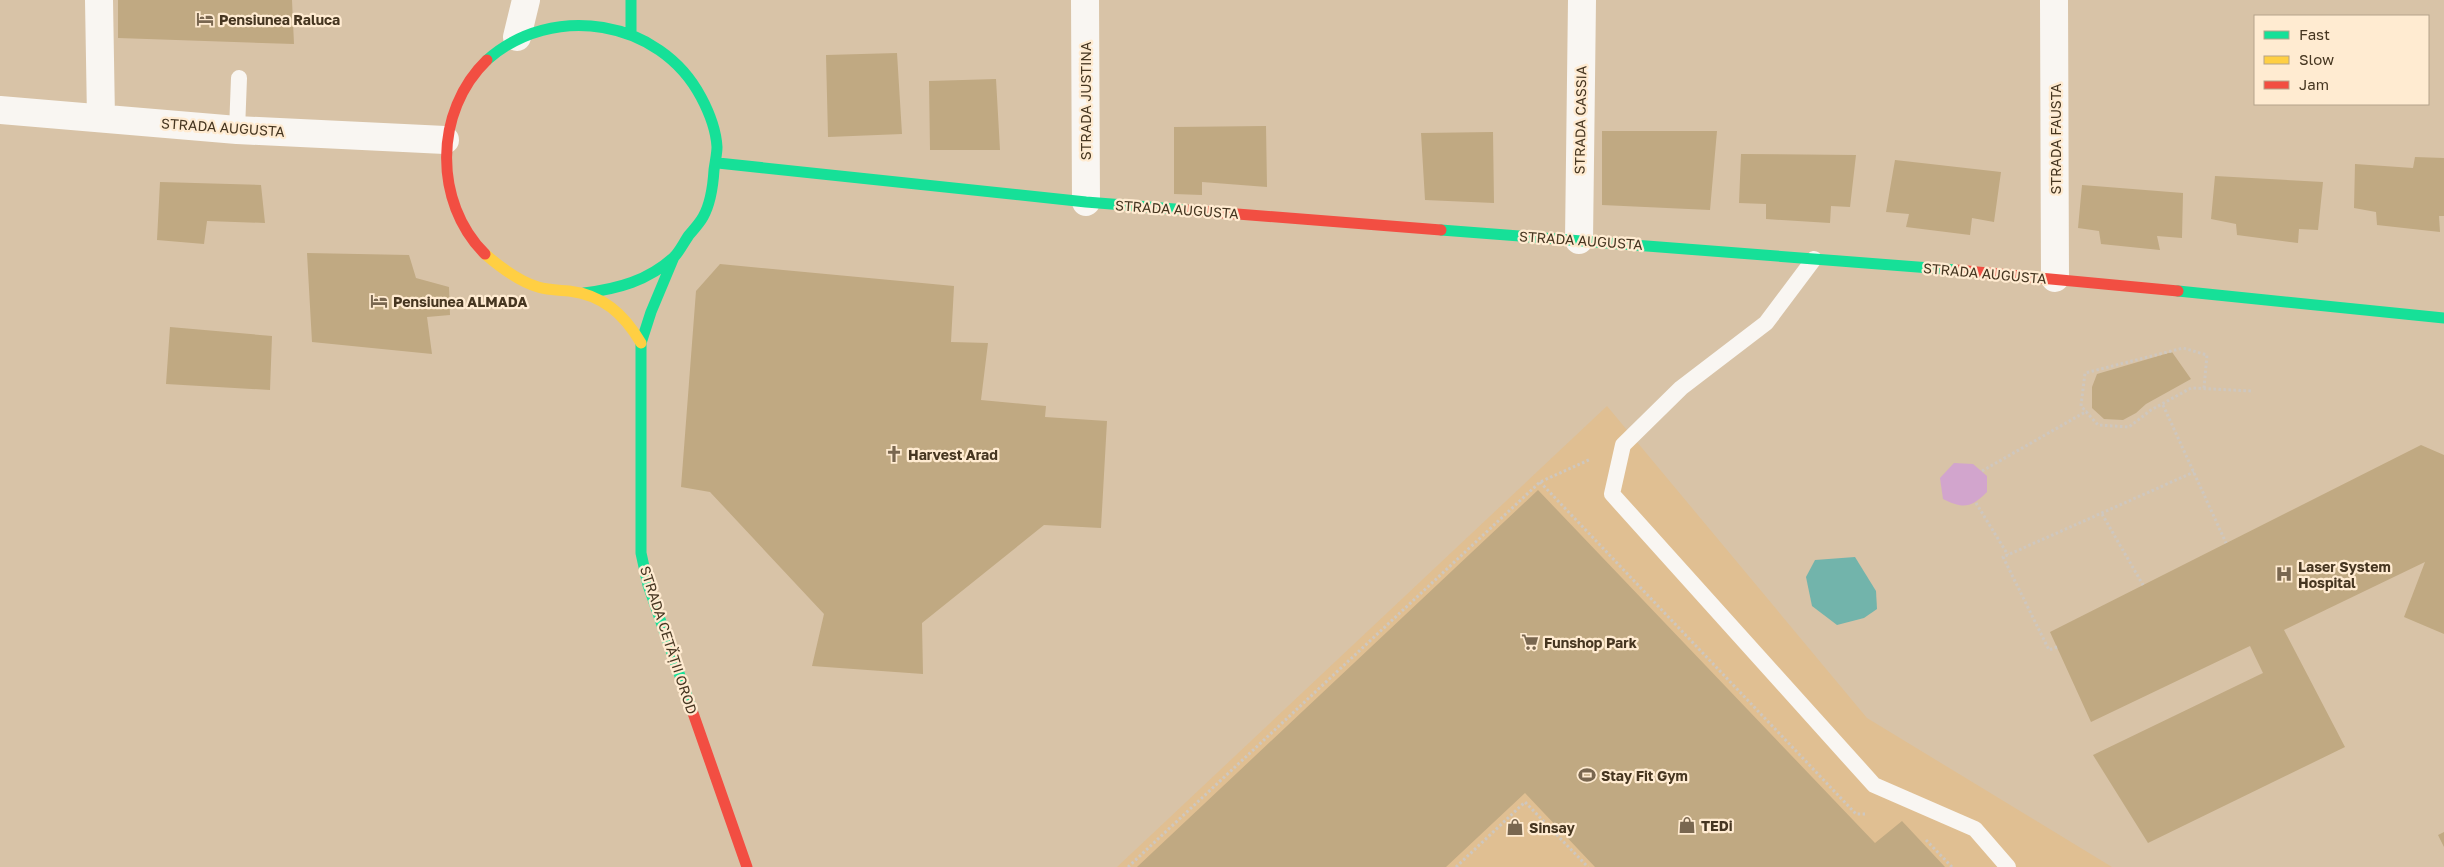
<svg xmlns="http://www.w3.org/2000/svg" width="2444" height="867" viewBox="0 0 2444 867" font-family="'Golos Text',sans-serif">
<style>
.built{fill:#e0bf92}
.green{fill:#d2a5cd}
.water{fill:#72b4ab}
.building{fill:#c0a982}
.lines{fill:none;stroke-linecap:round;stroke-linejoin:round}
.path{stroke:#cec7bf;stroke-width:3;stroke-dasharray:2.5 2.5;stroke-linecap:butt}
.lane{stroke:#f9f6f2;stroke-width:16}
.street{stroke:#f9f6f2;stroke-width:28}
.fast{stroke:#16e098;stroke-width:11}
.slow{stroke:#ffcf43;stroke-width:11}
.jam{stroke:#f24e42;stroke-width:11}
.labels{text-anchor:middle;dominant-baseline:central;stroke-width:4.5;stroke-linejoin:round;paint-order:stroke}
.poi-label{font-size:14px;font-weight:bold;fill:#463621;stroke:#ffebd1;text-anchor:start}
.street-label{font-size:14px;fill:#463621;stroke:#ffebd1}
</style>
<rect width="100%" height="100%" fill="#d8c3a7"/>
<path class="built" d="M 1607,406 L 1867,718 L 2112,867 L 1117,867 Z"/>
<path class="green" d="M 1954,463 L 1973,464 L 1987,476 L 1987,492 C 1971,508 1963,509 1943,499 L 1940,478 Z"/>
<path class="water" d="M 1855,557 L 1876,591 L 1877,609 L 1864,618 L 1837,625 L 1812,606 L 1806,577 L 1815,560 Z"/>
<path class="building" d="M 118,0 L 292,0 L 294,44 L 118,38 Z
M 897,53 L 902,134 L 828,137 L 826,55 Z
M 996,79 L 1000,150 L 930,150 L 929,81 Z
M 1266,126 L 1267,187 L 1202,182 L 1202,195 L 1174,194 L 1174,127 Z
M 1602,131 L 1717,131 L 1710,210 L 1602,205 Z
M 1493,132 L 1494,203 L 1425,200 L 1421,133 Z
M 1741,154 L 1856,155 L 1850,207 L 1831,206 L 1830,223 L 1766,219 L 1766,204 L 1739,203 Z
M 2415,157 L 2444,158 L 2444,216 L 2439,216 L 2440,232 L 2377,225 L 2376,212 L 2354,208 L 2355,164 L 2413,168 Z
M 1895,160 L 2001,172 L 1994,222 L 1972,218 L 1970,235 L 1906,227 L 1909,214 L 1886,212 Z
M 2215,176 L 2323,182 L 2318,230 L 2299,229 L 2298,243 L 2237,235 L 2236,224 L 2211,219 Z
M 160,182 L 261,185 L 265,223 L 207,221 L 204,244 L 157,240 Z
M 2082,185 L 2183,193 L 2182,238 L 2157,236 L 2160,250 L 2101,244 L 2099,231 L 2078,228 Z
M 307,253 L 409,255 L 416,278 L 449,287 L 450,315 L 427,317 L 432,354 L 312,342 Z
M 720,264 L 954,286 L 951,342 L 988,343 L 981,400 L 1046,406 L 1045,417 L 1107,421 L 1101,528 L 1044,525 L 922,623 L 923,674 L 812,666 L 824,614 L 710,492 L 681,487 L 696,291 Z
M 170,327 L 272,336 L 270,390 L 166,384 Z
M 2172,352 L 2191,379 L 2146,404 L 2136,413 L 2123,420 L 2104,419 L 2092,408 L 2092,387 L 2097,374 Z
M 2421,445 L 2444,455 L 2444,634 L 2404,617 L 2425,562 L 2284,630 L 2345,747 L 2148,843 L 2093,755 L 2263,673 L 2250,646 L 2091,722 L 2050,632 Z
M 1538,490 L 1875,843 L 1902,821 L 1945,867 L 1595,867 L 1525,793 L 1446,867 L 1137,867 Z
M 2444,832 L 2444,847 L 2438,835 Z"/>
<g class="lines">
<path class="path" d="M 2204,388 L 2207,355 L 2183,348 L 2085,373 L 2081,406 L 2098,425 L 2129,427 L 2151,410 L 2191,388 L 2253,391
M 2163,405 L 2226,543
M 1982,471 L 2087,411
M 1540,482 L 1856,814 L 1865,814
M 1976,503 L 2008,555
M 2102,514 L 2143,585
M 2057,647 L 2049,650 L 2003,557 L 2194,472
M 1926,840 L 1952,867
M 1128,867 L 1540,482 L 1591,459
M 1456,867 L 1525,802 L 1588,867"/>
<path class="lane" d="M 237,130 L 239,78
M 1814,259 L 1766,323 L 1681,388 L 1623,445 L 1612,494 L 1874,785 L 1975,829 L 2008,867"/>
<path class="street" d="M 99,0 L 101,118
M 1085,0 L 1086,202
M 2054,0 L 2055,278
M 517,37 L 526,0
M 0,110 L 237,130 L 445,140
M 1579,240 L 1582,0"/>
<path class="fast" d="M 631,0 L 631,31
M 487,60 C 552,2 660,19 701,97 C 709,112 716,129 717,147 C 717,154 715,162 714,170 C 713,186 711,203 703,217 C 699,224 694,229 689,235 C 684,242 680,251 674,257 C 648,281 617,289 584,293
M 718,163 L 1086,202 L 1187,210
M 1441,230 L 1956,270
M 674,257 L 651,312 L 641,343 L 641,553 L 648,585 L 693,713
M 2178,291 L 2444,318"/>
<path class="slow" d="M 485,254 C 500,267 518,281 538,287 C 548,290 558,290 569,291 C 603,295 624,314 641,343"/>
<path class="jam" d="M 1187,210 L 1441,230
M 485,254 C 433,202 434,111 487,60
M 1956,270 L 2178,291
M 693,713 L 747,867"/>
</g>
<defs>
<g id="hotel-bare" transform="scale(1.35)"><path d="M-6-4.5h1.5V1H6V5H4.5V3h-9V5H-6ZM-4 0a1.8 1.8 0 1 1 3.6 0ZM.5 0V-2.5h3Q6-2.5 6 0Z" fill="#796750" stroke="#ffebd1" stroke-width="2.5" paint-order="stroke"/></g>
<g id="church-bare" transform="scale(1.35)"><path d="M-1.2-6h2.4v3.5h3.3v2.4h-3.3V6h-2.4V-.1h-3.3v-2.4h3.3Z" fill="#796750" stroke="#ffebd1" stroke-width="2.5" paint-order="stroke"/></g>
<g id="hospital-bare" transform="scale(1.35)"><path d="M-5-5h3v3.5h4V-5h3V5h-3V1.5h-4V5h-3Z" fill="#796750" stroke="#ffebd1" stroke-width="2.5" paint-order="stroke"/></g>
<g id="supermarket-bare" transform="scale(1.35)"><path d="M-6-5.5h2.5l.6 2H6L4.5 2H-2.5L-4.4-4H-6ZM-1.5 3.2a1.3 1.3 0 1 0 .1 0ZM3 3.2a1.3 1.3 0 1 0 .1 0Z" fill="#796750" stroke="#ffebd1" stroke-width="2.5" paint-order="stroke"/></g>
<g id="stadium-bare" transform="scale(1.35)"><path d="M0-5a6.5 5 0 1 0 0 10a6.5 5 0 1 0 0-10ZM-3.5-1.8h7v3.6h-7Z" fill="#796750" stroke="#ffebd1" stroke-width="2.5" paint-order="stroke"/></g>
<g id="shop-bare" transform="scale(1.35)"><path d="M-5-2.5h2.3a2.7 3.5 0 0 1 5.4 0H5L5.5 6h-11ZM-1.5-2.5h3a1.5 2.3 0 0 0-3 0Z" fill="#796750" stroke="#ffebd1" stroke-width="2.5" paint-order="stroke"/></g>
</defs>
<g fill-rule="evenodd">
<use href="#hotel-bare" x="205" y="19"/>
<use href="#hotel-bare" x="379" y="301"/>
<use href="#church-bare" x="894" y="454"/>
<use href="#hospital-bare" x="2284" y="574"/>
<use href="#supermarket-bare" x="1530" y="642"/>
<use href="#stadium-bare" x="1587" y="775"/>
<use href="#shop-bare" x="1687" y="825"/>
<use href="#shop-bare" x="1515" y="827"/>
</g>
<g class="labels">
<g class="poi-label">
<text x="219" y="19">Pensiunea Raluca</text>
<text x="393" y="301">Pensiunea ALMADA</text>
<text x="908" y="454">Harvest Arad</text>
<text x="2298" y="566">Laser System<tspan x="2298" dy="16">Hospital</tspan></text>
<text x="1544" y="642">Funshop Park</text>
<text x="1601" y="775">Stay Fit Gym</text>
<text x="1701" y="825">TEDi</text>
<text x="1529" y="827">Sinsay</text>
</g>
<g class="street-label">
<text transform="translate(1085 101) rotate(-90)">STRADA JUSTINA</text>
<text transform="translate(1580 120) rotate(-89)">STRADA CASSIA</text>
<text transform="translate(223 127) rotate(4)">STRADA AUGUSTA</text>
<text transform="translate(2055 139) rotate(-90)">STRADA FAUSTA</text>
<text transform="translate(1177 209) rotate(4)">STRADA AUGUSTA</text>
<text transform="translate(1581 240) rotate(4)">STRADA AUGUSTA</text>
<text transform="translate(1985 273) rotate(5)">STRADA AUGUSTA</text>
<text transform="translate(669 640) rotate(72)">STRADA CETĂȚII OROD</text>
</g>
</g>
<rect x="2254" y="15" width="175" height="90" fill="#ffebd1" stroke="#b5a38b"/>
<rect x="2264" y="31" width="25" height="8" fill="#16e098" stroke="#b5a38b"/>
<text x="2299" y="40" font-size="15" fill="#463621">Fast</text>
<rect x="2264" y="56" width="25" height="8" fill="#ffcf43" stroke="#b5a38b"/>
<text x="2299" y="65" font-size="15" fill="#463621">Slow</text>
<rect x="2264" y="81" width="25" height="8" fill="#f24e42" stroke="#b5a38b"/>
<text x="2299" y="90" font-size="15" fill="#463621">Jam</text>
</svg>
